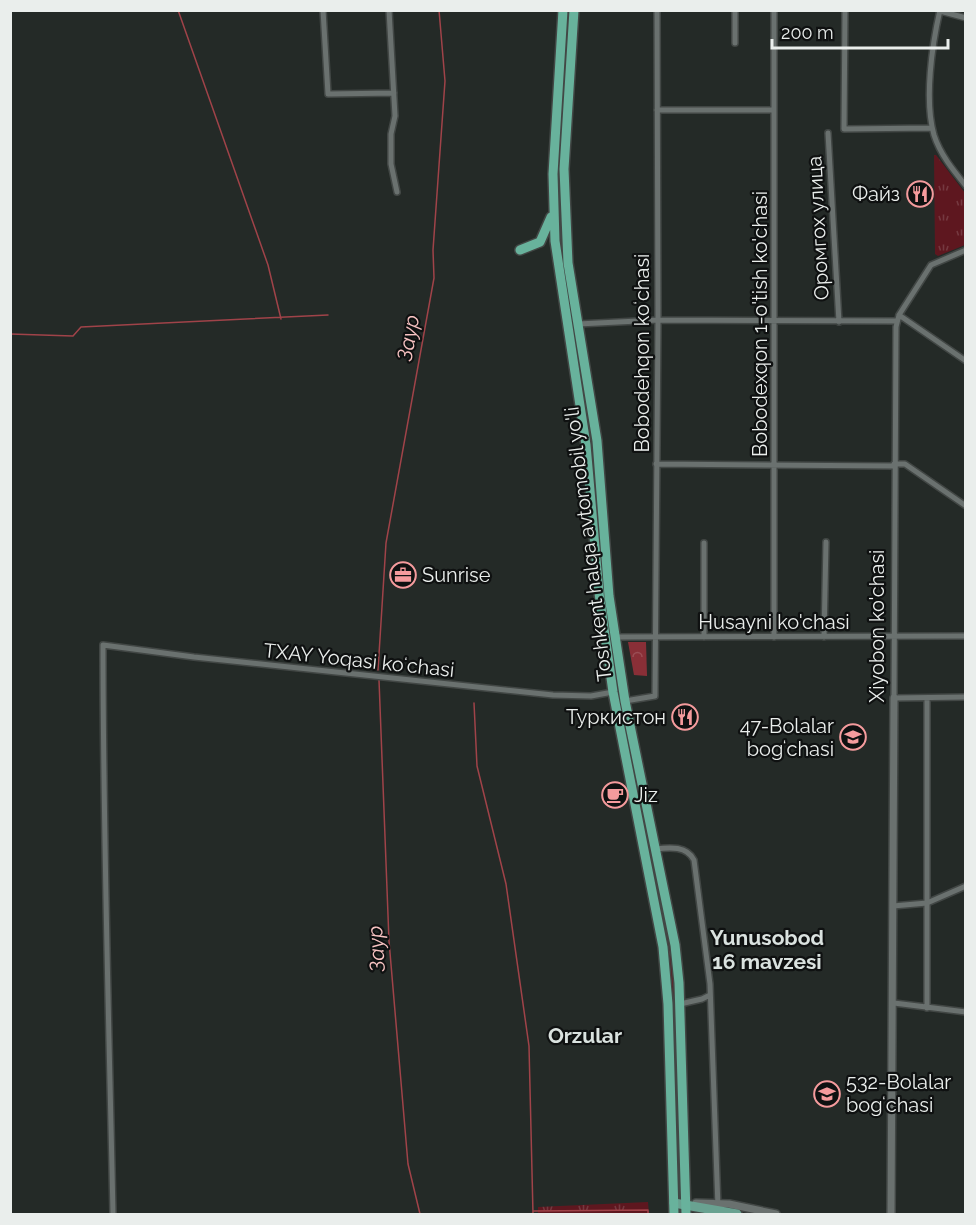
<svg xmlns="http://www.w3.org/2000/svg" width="976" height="1225" viewBox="0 0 976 1225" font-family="Raleway,sans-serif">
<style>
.grass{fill:url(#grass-tufts)}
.forest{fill:url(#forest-crowns)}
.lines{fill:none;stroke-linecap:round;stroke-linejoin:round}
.stream{stroke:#a04349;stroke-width:1.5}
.minor-casing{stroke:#424745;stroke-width:8}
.tertiary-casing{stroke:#424745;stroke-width:10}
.primary-casing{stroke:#424745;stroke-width:12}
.trunk-casing{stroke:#424745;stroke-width:12}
.minor{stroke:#6a716f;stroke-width:5}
.tertiary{stroke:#6a716f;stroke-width:7}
.primary{stroke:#69a291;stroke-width:9}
.trunk{stroke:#68b29c;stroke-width:9}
.labels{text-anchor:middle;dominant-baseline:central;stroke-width:4.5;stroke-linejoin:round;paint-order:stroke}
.poi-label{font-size:20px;fill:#eaeeec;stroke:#0f1111;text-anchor:end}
.street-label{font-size:20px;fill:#eaeeec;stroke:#0f1111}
.water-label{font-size:21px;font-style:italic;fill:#f9c4c3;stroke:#0f1111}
.neighbourhood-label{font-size:21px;font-weight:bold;fill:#dae2df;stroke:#0f1111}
</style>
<defs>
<pattern id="grass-tufts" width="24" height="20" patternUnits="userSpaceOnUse" patternTransform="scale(1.5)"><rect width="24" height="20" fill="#5e171f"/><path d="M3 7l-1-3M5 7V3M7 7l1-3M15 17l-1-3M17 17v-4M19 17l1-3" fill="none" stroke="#753940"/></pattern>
<pattern id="forest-crowns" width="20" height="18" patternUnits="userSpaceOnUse" patternTransform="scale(1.5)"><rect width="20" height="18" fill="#892f37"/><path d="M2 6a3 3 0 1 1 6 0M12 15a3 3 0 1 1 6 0" fill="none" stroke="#9a4d54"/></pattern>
</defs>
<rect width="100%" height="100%" fill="#242a27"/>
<path class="grass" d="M 562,84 L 566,84 L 561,194 L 593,428 L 601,524 L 597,525 L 588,428 L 559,249 L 556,194 Z
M 934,155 L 936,155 L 965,193 L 965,245 L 938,256 L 935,254 Z
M 598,537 L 601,537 L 649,839 C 624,737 608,641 598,537 Z
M 655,854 L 669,926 L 676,999 L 682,1194 L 677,1194 L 669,963 L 650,855 Z
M 648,1202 L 649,1214 L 538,1214 L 538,1207 Z"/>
<path class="forest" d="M 628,642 L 646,642 L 647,676 L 634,675 Z"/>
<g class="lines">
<path class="stream" d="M 178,10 L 268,265 L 281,319
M 10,334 L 73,336 L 81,327 L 328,315
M 378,670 L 386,543 L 434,278 L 433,250 L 445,81 L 439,10
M 379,680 L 389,941 L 408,1164 L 420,1214
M 474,703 L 477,766 L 506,884 L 529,1046 L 533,1214
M 534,1211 L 648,1210 L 648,1214"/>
<g class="minor-casing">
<path id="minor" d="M 323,10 L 328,94 L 394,93
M 389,10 L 395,116 L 391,134 L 391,164 L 397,192
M 735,10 L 735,43
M 774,10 L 774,637
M 845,10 L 844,129 L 932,128
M 940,10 C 932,45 924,100 934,135 C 940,154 953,170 966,186
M 940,11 L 966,18
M 657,110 L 774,110
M 828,133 L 839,322
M 966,250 L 931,265 L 899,315 L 896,327 L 894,698 L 966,697
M 899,315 L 966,361
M 578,324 L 658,320 L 897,321
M 656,464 L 894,466
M 894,464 L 905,464 L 966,506
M 615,637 L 966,636
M 704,637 L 704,543
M 824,637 L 826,542
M 625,701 L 655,696 L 658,320 L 657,10
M 656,849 C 670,847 687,846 694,860 L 710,984 L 718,1207
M 893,906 L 927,903 L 966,886
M 894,1003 L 966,1012
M 680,1004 L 702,999 L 710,995
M 927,1008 L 927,698
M 113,1214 C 109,1025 103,835 103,645 L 194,657 L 553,695 L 591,696 L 613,692"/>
</g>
<g class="tertiary-casing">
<path id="tertiary" d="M 696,1203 L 729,1204 L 776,1214
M 891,1214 L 894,698"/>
</g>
<g class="primary-casing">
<path id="primary" d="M 674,1203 L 737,1214"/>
</g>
<g class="trunk-casing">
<path id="trunk" d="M 563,10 L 553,174 L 555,241 L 586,445 L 599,593 L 613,692 L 663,947 L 668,1004 L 674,1214
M 574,10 L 564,169 L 568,263 L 597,441 L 609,596 L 625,701 L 675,945 L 679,983 L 686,1214
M 520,250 L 540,242 L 551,217"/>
</g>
<use href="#minor" class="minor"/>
<use href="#tertiary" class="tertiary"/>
<use href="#primary" class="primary"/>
<use href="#trunk" class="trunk"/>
</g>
<defs>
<g id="restaurant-ring" transform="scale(1.35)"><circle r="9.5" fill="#0f1111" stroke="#f59b9d" stroke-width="1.5"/><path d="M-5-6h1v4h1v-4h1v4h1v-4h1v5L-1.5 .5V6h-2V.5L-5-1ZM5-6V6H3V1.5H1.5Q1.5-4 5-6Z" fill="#f59b9d"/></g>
<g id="office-ring" transform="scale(1.35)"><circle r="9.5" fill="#0f1111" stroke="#f59b9d" stroke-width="1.5"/><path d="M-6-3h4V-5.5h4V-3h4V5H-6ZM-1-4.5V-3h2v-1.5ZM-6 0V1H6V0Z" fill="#f59b9d"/></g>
<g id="school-ring" transform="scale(1.35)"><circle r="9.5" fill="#0f1111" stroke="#f59b9d" stroke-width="1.5"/><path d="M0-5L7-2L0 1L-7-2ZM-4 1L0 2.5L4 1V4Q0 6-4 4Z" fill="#f59b9d"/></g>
<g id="cafe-ring" transform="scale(1.35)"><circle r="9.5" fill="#0f1111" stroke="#f59b9d" stroke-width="1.5"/><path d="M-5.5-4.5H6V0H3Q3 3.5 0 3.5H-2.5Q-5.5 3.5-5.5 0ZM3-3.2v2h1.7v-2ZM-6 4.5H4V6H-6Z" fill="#f59b9d"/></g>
</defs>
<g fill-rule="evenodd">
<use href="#restaurant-ring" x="920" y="194"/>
<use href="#office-ring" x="403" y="575"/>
<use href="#restaurant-ring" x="685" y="717"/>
<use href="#school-ring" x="853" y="737"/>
<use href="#cafe-ring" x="615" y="795"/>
<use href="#school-ring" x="827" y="1094"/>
</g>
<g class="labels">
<g class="poi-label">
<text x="900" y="194">Файз</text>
<text x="422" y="575" text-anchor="start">Sunrise</text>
<text x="666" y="717">Туркистон</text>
<text x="834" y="726">47-Bolalar<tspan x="834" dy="23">bogʻchasi</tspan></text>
<text x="634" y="795" text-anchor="start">Jiz</text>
<text x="846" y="1082" text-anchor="start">532-Bolalar<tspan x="846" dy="23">bogʻchasi</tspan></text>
</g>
<g class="street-label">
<text transform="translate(818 228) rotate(-93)">Оромгох улица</text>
<text transform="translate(760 324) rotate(-90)">Bobodexqon 1-o'tish ko'chasi</text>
<text transform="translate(642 353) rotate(-90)">Bobodehqon koʻchasi</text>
<text transform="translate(588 544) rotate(-97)">Toshkent halqa avtomobil yo'li</text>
<text x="774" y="622">Husayni ko'chasi</text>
<text transform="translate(877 626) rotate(-90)">Xiyobon ko'chasi</text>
<text transform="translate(359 660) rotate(6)">TXAY Yoqasi koʻchasi</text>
</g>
<g class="water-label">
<text transform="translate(408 338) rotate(-80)">Заур</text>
<text transform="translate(376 949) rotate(-94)">Заур</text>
</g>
<g class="neighbourhood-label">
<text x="767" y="937">Yunusobod<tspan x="767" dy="24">16 mavzesi</tspan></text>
<text x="585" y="1035">Orzular</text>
</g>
</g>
<rect width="976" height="1225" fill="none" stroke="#eaeeec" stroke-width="24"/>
<path d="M772 39v9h176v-9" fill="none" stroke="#eaeeec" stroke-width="3"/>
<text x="781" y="39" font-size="18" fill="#eaeeec" stroke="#0f1111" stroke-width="4.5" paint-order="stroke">200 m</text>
</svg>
